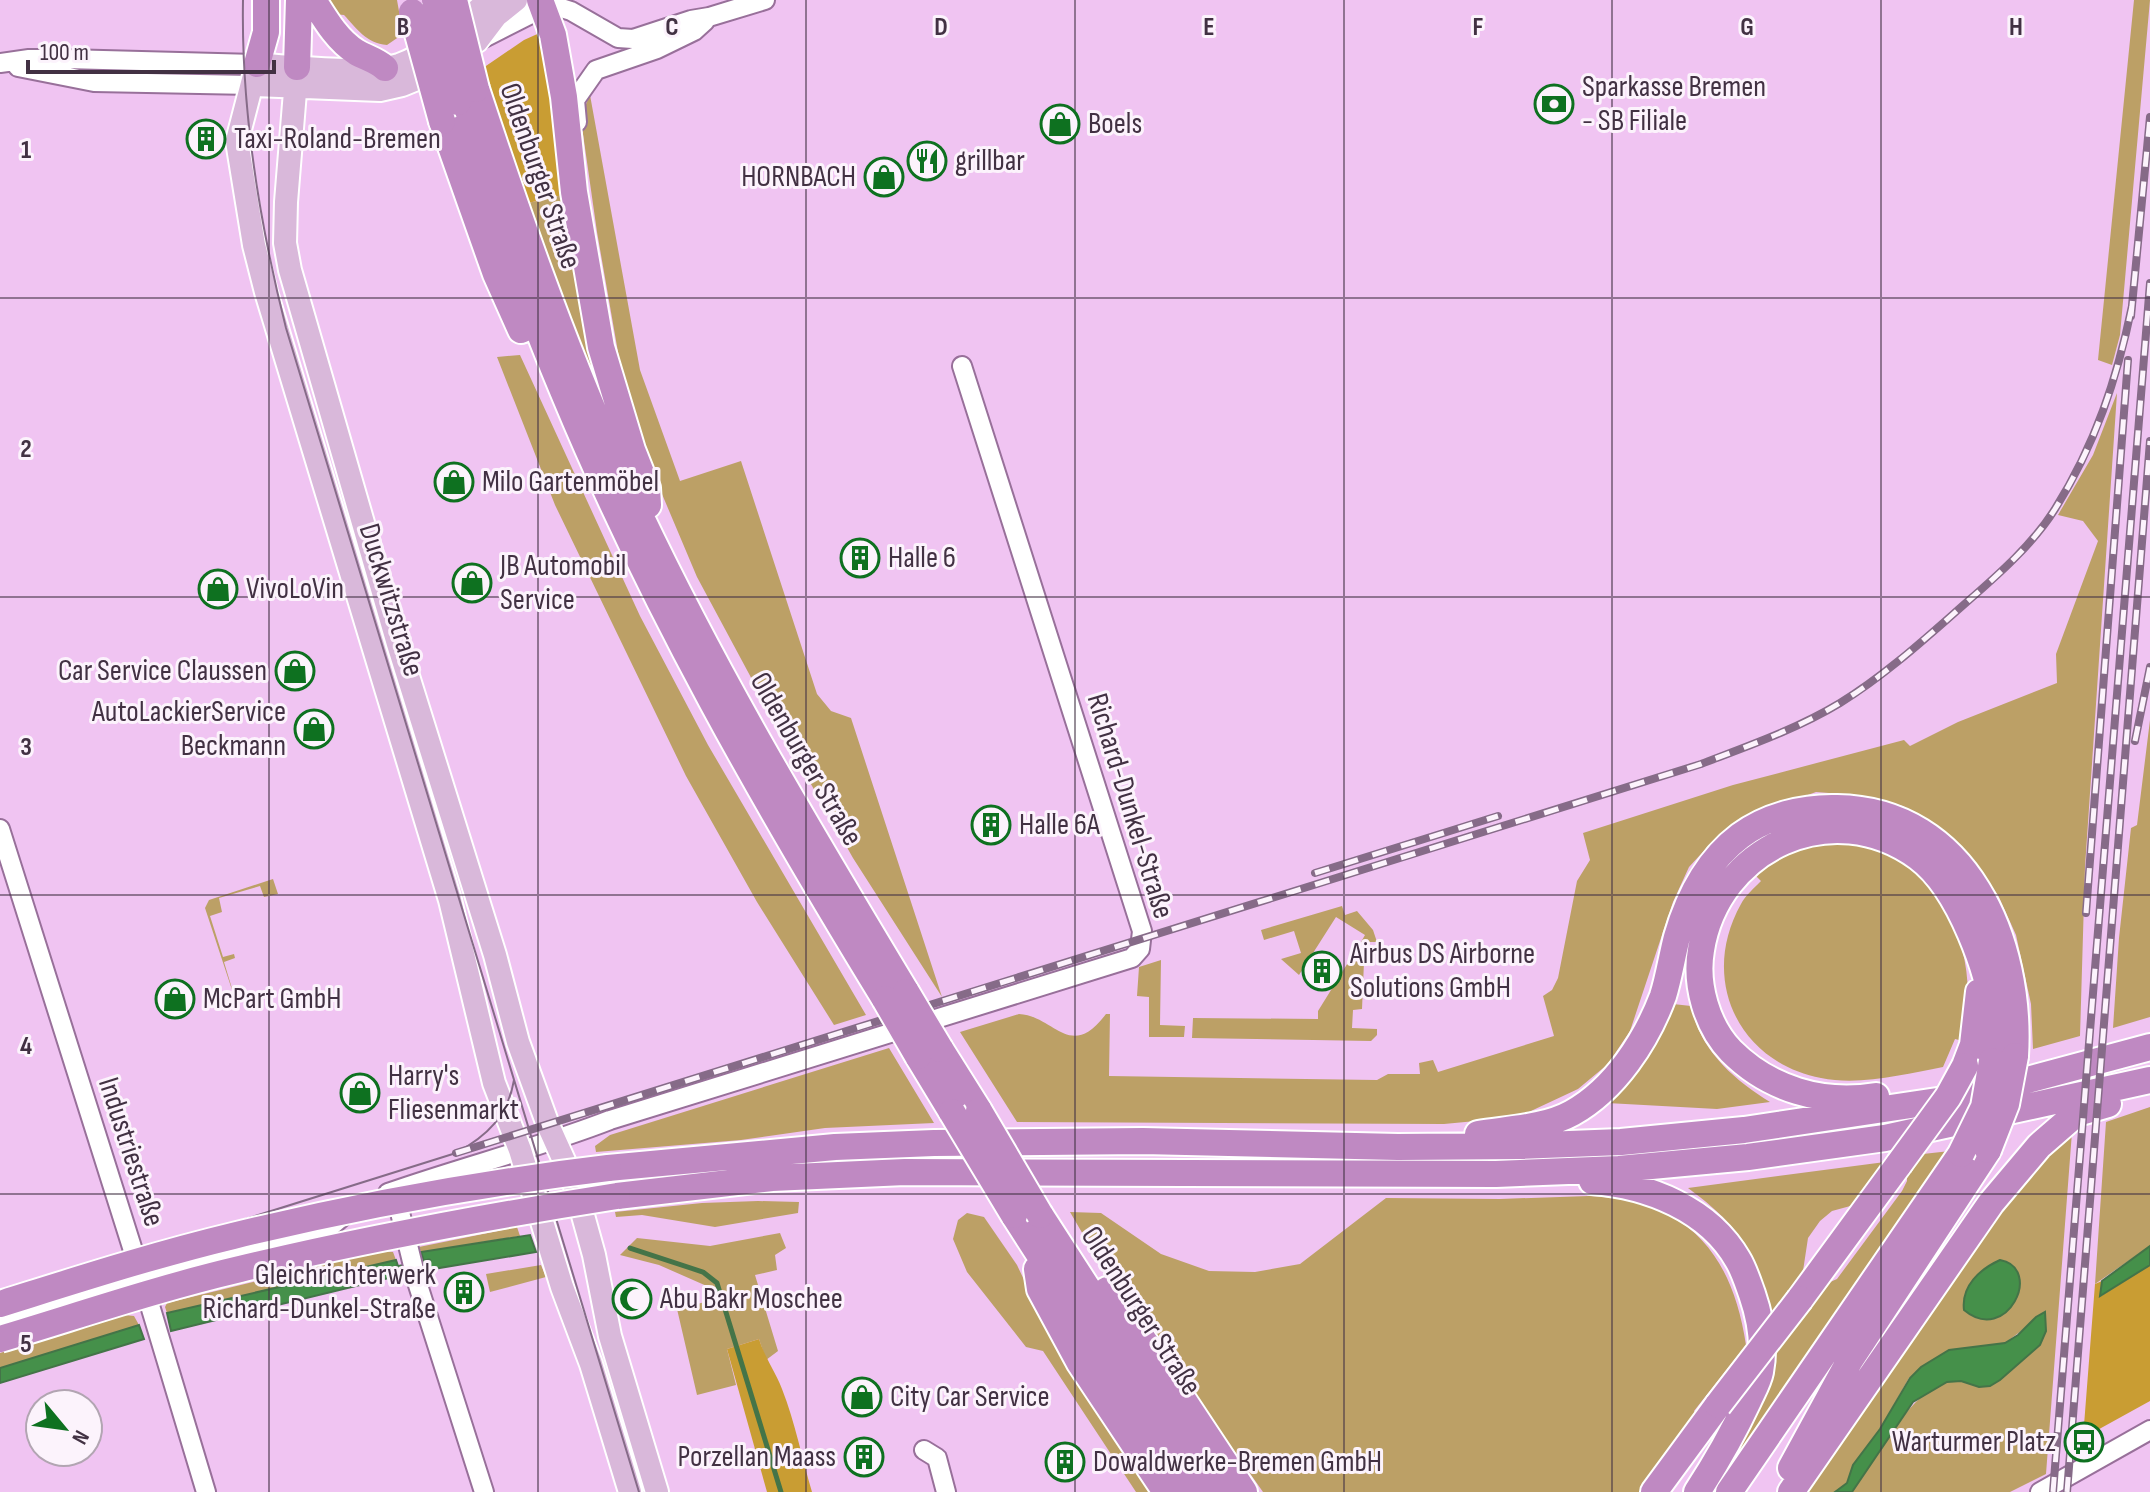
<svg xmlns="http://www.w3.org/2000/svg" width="2150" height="1492" viewBox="0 0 2150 1492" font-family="'Sofia Sans Condensed',sans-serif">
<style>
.green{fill:#bca066}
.forest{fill:#c99d33}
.water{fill:#45904a;stroke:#447448;stroke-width:2}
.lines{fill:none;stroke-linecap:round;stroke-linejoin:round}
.stream{stroke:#447448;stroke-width:5}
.minor-casing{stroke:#98709a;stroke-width:22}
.major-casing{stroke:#fff;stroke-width:26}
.highway-casing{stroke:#fff;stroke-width:30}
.minor{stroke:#fff;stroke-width:18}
.major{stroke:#d9b8da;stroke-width:22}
.highway{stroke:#bf89c2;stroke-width:26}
.tram{stroke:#866b88;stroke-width:2}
.rail-casing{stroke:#866b88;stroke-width:8}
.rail{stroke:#fcf3fc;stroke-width:5;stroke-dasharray:15;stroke-linecap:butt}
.highway-bridge-casing{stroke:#fff;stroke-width:30;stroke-linecap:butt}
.highway-bridge{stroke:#bf89c2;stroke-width:26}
.grid{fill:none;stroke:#423143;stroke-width:2;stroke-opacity:0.55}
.labels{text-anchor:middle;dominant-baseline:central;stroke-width:6;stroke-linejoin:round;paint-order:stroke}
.poi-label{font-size:30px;fill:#423143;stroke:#fcf3fc;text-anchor:start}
.street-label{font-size:30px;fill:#423143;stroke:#fcf3fc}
.grid-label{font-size:26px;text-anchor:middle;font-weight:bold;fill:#423143;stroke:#fcf3fc;stroke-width:6;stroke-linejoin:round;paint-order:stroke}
</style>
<rect width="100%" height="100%" fill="#f0c4f2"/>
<path class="green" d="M 324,0 L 397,0 L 403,34 L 387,45 C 366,43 357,29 344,15 L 333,14 Z
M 2134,0 L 2150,0 L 2120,335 L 2112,365 L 2098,360 Z
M 590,95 L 640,370 L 680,481 L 741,461 L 817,694 L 831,711 L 851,718 L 942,997 L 853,858 L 762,698 L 697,577 L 651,468 L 622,375 L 597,232 L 583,134 L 582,113 Z
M 567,194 L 596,363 L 589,366 L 528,203 Z
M 520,355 L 640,616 L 708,745 L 866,1015 L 834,1025 L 757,902 L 686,776 L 555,505 L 497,357 Z
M 2117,393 L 2085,867 L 2080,1036 L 2033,1049 L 2031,1004 L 2016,935 L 1998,895 L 1962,850 L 1932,823 L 1903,806 L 1855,795 L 1816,792 L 1761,812 L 1713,841 L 1689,867 L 1673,902 L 1630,1031 L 1608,1064 L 1578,1089 L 1518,1117 L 1444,1124 L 1017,1122 L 960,1032 L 1019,1014 C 1055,1016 1070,1062 1106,1014 L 1110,1014 L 1109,1076 L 1377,1080 L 1388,1074 L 1420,1074 L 1419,1063 L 1433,1060 L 1438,1072 L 1554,1036 L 1543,996 L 1552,990 L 1558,978 L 1577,881 L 1590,860 L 1583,833 L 1733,785 L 1904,740 L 1910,746 L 1958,722 L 2057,683 L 2056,654 L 2098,541 L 2083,521 L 2058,515 L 2093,455 Z
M 2150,720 L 2150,1017 L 2113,1028 L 2119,938 L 2131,828 L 2137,825 Z
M 1840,841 C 1852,843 1866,844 1877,849 C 1937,874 1969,933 1968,998 C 1968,1012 1964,1027 1963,1041 L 1955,1039 L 1943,1067 C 1905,1074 1860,1086 1821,1078 C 1738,1062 1699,979 1741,904 C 1745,896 1754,888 1761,881 L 1752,872 L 1798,846 Z
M 273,879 L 278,894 L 264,897 L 260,886 L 219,898 L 222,912 L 210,916 L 223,957 L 234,954 L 235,958 L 224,962 L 237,1005 L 205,908 L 209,900 Z
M 1342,906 L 1345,915 L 1357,911 L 1373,930 L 1377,942 L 1361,942 L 1365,935 L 1336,917 L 1299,975 L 1281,959 L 1301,953 L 1294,931 L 1264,940 L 1261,930 Z
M 1161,960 L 1160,1025 L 1185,1026 L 1184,1037 L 1149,1037 L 1149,997 L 1137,996 L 1139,967 Z
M 1349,961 L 1364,962 L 1362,1009 L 1353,1010 L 1352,1028 L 1377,1029 L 1377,1035 L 1371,1041 L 1192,1038 L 1193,1018 L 1318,1019 L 1318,1011 Z
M 1673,1004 L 1691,1006 C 1700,1050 1733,1079 1770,1102 L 1717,1109 L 1607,1103 C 1637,1074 1658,1043 1673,1004 Z
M 889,1048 L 934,1123 L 825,1128 L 741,1140 L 596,1152 L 595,1146 L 610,1135 Z
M 2150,1107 L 2150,1246 L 2095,1284 L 2106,1122 Z
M 2072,1132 L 2046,1474 L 2010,1492 L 1852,1492 C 1876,1461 1909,1391 1947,1382 C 1962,1378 1975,1387 1990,1386 L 2040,1344 L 2045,1313 L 2005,1343 L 1949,1350 L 1909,1378 L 1880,1429 L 1853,1465 L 1847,1483 L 1835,1492 L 1800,1492 L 2019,1177 Z
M 1950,1151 L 1736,1462 L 1732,1460 L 1773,1369 L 1775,1351 L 1821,1286 L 1837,1279 L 1902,1191 L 1907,1181 L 1907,1171 L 1923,1154 Z
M 1885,1162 L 1854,1205 L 1832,1211 L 1820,1221 L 1808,1238 L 1803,1271 L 1770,1315 C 1760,1254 1737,1224 1688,1188 Z
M 1589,1196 C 1686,1199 1732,1252 1746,1345 L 1694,1411 L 1697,1415 L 1641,1492 L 1263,1492 L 1138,1314 L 1109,1279 L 1070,1212 L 1101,1213 L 1161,1254 L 1209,1271 L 1255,1272 L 1300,1264 L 1386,1198 L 1500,1199 Z
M 758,1201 L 799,1202 L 798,1213 L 715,1227 L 642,1215 L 616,1217 L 615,1212 L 702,1203 Z
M 967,1213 L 984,1217 L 1017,1265 L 1041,1316 L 1154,1492 L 1136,1492 L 1043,1351 L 1026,1347 L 967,1272 L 953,1239 L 958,1220 Z
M 517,1227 L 520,1236 L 421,1252 L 419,1247 Z
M 780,1233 L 786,1248 L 775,1255 L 777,1270 L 755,1275 L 778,1351 L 766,1360 L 759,1339 L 727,1349 L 736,1385 L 697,1395 L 677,1309 L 713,1300 L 709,1287 L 659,1265 L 620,1255 L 637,1238 L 710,1246 Z
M 381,1251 L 393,1252 L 396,1260 L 167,1313 L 165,1307 L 167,1303 Z
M 541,1265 L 546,1277 L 490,1292 L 486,1274 Z
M 124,1315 L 134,1316 L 139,1325 L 0,1368 L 0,1353 Z"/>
<path class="forest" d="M 544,31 L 567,194 L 528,203 L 483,68 L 524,40 Z
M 2150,1265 L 2150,1401 L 2083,1438 L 2095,1284 L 2102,1281 L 2101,1296 Z
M 759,1339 C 765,1358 775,1371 782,1389 C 795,1422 802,1458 812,1492 L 767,1492 L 727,1349 Z"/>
<path class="water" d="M 530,1235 L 536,1252 L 427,1270 L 421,1252 Z
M 2150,1246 L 2150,1265 L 2100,1296 L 2102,1281 Z
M 396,1260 L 401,1275 L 171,1331 L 167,1313 Z
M 2000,1260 C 2044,1268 2007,1346 1964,1310 C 1961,1286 1980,1269 2000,1260 Z
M 2045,1312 L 2046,1331 L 2040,1345 L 2000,1380 L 1990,1386 L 1979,1387 L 1961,1381 L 1947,1382 L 1913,1402 L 1852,1492 L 1835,1492 L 1847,1483 L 1853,1465 L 1880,1429 L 1910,1378 L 1921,1367 L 1949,1350 L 2005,1343 L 2018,1335 L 2036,1317 Z
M 139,1325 L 144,1339 L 0,1383 L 0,1368 Z"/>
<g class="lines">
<path class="stream" d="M 630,1248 L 703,1272 L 717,1283 L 781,1492
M 392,1269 L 429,1261"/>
<g class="minor-casing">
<path id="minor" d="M 480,40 L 543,8 L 558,7 L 571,11 L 618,38 L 633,39 L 691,20 L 709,17 L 765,0
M 0,63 L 29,59 L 65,59 L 257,64
M 18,67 L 94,82 L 252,85
M 577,122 L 575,100 L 596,70 L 657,49 L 694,31 L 705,21
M 0,829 L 142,1279 L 206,1492
M 395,1192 L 417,1282 L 484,1492
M 388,1193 C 462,1167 538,1148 610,1120 L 1132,958 L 1140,949 L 1142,931 L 962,366
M 282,1242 L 308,1221
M 0,1322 L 210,1259 L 329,1228 L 349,1211
M 924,1450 L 937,1458 L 946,1492
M 2040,1492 L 2150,1430"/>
</g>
<g class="major-casing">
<path id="major" d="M 489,0 C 465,21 429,55 399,65 C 366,75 293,67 257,64 L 237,141 L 254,245 L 266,292 L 450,900 L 494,1083 L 520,1150 L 562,1287 L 591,1364 L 630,1492
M 297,67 L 286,202 L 285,243 L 290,270 L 398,644 L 495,955 L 518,1042 L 548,1125 L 574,1183 L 594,1255 L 610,1336 L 657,1492
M 252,85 L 380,90 L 402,85 L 424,76 L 477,41 L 496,16 L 516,0"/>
</g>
<g class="highway-casing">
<path id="highway" d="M 313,0 C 325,19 337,40 356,52 C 366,58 376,60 385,68
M 540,0 L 553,35 L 564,97 L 574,192 L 601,347 L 632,450 L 647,488 L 648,505
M 257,64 L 266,32 L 266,0
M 297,67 L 299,0
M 476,89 C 517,213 560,337 613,457 C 696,643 801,818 906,992
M 458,102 C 491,200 524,298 564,393 C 652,605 765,803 885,999
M 442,121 L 496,274 L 521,330
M 940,1049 L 979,1111
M 918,1056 L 952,1112
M 1965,1066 L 1973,1045 L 1979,992
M 1876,1096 C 1822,1105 1769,1089 1731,1051 C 1707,1026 1695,985 1701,950 C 1717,848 1832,794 1918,857 C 1960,888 1991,974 1995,1025 C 1995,1037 1993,1050 1992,1061
M 1478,1134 C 1508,1129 1545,1128 1572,1113 C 1615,1089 1646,1041 1663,996 C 1669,977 1672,956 1677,937 C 1688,899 1708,860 1740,836 C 1767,816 1803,807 1837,808 C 1967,810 2022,942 2015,1056
M 608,1168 L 835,1147 L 934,1143 L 1143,1141 L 1398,1147 L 1518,1146 L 1621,1142 L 1744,1130 L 1964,1097 L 2150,1047
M 1592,1181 C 1648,1185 1709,1209 1738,1260 C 1744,1270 1748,1283 1752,1294 C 1761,1320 1765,1345 1760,1372 C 1758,1382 1752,1392 1748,1401 C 1733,1433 1716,1463 1697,1492
M 617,1196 L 772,1178 L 905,1172 L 1496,1174 L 1619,1169 L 1748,1157 L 1885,1138 L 2150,1080
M 1014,1215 L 1192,1492
M 1040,1215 L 1219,1492
M 1037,1269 L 1040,1289 L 1080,1363 L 1166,1492
M 1107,1290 L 1130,1320 L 1244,1492
M 1800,1299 L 1899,1164
M 1791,1468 L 1850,1360 L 1988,1150
M 1654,1492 L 1718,1405
M 1729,1492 L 1961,1154
M 1791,1492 L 1991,1203 L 2039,1146 L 2077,1113 L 2108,1104"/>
</g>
<use href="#minor" class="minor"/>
<use href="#major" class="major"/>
<use href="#highway" class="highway"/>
<path class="tram" d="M 243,0 C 241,111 259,221 286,328 L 639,1492
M 0,1296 L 456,1153 C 487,1136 508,1116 514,1080"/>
<g class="rail-casing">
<path id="rail" d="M 2131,316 L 2150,117
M 2135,741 L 2150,667
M 1315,873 L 1498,816
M 2086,913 L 2128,360
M 456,1153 L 1701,764 C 1748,746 1797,729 1840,703 C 1887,674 1927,637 1968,601 C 1999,574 2033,544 2055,509 C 2095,445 2117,379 2132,306
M 2053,1492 L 2150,283
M 2067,1492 L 2150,441"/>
</g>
<use href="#rail" class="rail"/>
<g class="highway-bridge-casing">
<path id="highway-bridge" d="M 435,0 L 458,102
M 454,0 L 476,89
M 412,12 L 442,121
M 906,992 L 940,1049
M 885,999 L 918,1056
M 979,1111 L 1040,1215
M 952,1112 L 1014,1215
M 1988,1150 L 2006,1104 L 2015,1056
M 1961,1154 L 1984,1107 L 1992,1061
M 1899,1164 L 1948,1097 L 1965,1066
M 0,1304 C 77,1280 154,1255 233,1236 C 356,1206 482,1183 608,1168
M 0,1339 C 80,1315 159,1288 240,1269 C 365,1239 490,1216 617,1196
M 1718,1405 L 1800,1299"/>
</g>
<use href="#highway-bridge" class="highway-bridge"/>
</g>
<path class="grid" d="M 269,0 L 269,1492M 538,0 L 538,1492M 806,0 L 806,1492M 1075,0 L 1075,1492M 1344,0 L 1344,1492M 1612,0 L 1612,1492M 1881,0 L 1881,1492M 0,298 L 2150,298M 0,597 L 2150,597M 0,895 L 2150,895M 0,1194 L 2150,1194"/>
<defs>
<g id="bank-ring" transform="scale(2)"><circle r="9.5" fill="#fcf3fc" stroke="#0e7120" stroke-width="1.5"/><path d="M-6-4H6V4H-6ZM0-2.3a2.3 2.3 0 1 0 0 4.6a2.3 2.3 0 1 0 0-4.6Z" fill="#0e7120"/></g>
<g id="shop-ring" transform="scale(2)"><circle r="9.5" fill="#fcf3fc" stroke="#0e7120" stroke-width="1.5"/><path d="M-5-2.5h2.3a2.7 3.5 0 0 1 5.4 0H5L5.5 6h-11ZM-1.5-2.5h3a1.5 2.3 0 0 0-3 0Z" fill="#0e7120"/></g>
<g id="building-ring" transform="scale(2)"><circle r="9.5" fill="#fcf3fc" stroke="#0e7120" stroke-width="1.5"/><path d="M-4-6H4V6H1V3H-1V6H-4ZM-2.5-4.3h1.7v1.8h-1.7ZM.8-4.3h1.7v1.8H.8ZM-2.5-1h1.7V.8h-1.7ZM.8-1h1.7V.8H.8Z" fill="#0e7120"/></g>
<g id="restaurant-ring" transform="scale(2)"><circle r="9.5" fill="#fcf3fc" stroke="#0e7120" stroke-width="1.5"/><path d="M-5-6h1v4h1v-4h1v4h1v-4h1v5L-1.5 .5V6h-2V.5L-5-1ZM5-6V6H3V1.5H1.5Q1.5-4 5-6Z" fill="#0e7120"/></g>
<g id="mosque-ring" transform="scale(2)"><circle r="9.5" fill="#fcf3fc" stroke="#0e7120" stroke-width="1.5"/><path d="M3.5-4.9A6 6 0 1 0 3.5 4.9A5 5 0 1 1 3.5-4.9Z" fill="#0e7120"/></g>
<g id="bus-ring" transform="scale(2)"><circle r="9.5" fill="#fcf3fc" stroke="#0e7120" stroke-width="1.5"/><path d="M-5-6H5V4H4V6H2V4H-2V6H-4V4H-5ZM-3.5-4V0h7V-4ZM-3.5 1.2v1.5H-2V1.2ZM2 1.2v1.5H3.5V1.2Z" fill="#0e7120"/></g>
</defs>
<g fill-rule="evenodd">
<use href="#bank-ring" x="1554" y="104"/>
<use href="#shop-ring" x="1060" y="124"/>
<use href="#building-ring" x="206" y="139"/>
<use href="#restaurant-ring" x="927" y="161"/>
<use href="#shop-ring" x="884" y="177"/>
<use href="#shop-ring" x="454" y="482"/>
<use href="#building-ring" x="860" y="558"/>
<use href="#shop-ring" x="472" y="583"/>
<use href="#shop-ring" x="218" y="589"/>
<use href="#shop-ring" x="295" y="671"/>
<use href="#shop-ring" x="314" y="729"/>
<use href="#building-ring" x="991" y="825"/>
<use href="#building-ring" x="1322" y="971"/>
<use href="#shop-ring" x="175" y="999"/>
<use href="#shop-ring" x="360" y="1093"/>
<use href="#building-ring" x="464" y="1292"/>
<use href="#mosque-ring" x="632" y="1299"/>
<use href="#shop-ring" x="862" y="1397"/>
<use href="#bus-ring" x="2084" y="1442"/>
<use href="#building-ring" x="864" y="1457"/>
<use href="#building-ring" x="1065" y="1462"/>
</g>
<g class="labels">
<g class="poi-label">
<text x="1582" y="87">Sparkasse Bremen<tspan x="1582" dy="34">- SB Filiale</tspan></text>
<text x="1088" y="124">Boels</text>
<text x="234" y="139">Taxi-Roland-Bremen</text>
<text x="955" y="161">grillbar</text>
<text x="856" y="177" text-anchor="end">HORNBACH</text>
<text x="482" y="482">Milo Gartenmöbel</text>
<text x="888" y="558">Halle 6</text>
<text x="500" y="566">JB Automobil<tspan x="500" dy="34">Service</tspan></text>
<text x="246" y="589">VivoLoVin</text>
<text x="267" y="671" text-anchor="end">Car Service Claussen</text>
<text x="286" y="712" text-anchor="end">AutoLackierService<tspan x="286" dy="34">Beckmann</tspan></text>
<text x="1019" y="825">Halle 6A</text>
<text x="1350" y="954">Airbus DS Airborne<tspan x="1350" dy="34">Solutions GmbH</tspan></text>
<text x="203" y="999">McPart GmbH</text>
<text x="388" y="1076">Harry's<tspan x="388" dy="34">Fliesenmarkt</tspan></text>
<text x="436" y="1275" text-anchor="end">Gleichrichterwerk<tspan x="436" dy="34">Richard-Dunkel-Straße</tspan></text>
<text x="660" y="1299">Abu Bakr Moschee</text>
<text x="890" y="1397">City Car Service</text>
<text x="2056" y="1442" text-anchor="end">Warturmer Platz</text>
<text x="836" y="1457" text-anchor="end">Porzellan Maass</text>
<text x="1093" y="1462">Dowaldwerke-Bremen GmbH</text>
</g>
<g class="street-label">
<text transform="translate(540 176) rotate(71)">Oldenburger Straße</text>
<text transform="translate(391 600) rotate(73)">Duckwitzstraße</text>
<text transform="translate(806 759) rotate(60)">Oldenburger Straße</text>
<text transform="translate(1130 806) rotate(73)">Richard-Dunkel-Straße</text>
<text transform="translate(131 1152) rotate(72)">Industriestraße</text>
<text transform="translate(1141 1311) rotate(57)">Oldenburger Straße</text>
</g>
</g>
<g class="grid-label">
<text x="403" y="35">B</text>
<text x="672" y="35">C</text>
<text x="941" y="35">D</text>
<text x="1209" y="35">E</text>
<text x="1478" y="35">F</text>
<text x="1747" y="35">G</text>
<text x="2016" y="35">H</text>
<text x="26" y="158">1</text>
<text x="26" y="457">2</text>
<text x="26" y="755">3</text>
<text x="26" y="1054">4</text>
<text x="26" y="1352">5</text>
</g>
<g transform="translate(64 1428) rotate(119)"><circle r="38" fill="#fcf3fc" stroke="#b2a5b2" stroke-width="2"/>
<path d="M0-6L14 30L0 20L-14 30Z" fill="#0e7120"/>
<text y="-12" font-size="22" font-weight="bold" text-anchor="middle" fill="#423143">N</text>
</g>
<path d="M28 60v12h246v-12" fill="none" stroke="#423143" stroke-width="4"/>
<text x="40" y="60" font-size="24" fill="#423143" stroke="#fcf3fc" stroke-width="6" paint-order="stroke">100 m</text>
</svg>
